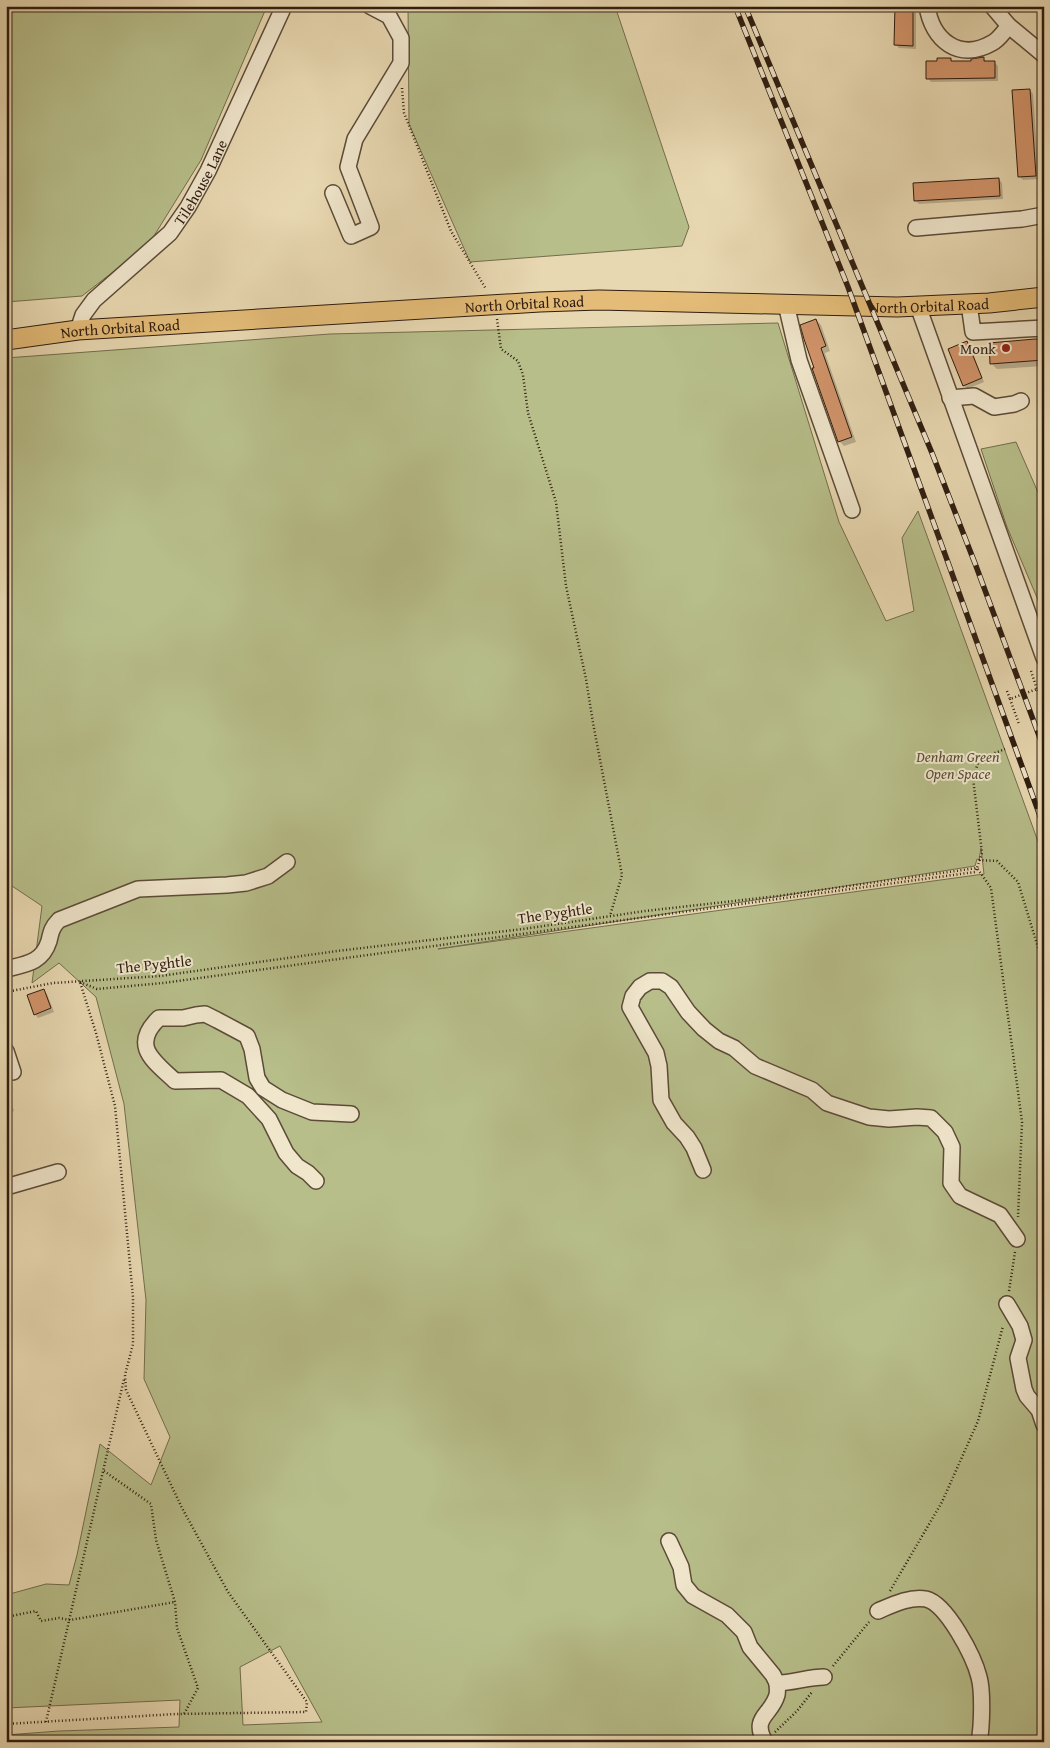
<svg xmlns="http://www.w3.org/2000/svg" width="1050" height="1748" viewBox="0 0 1050 1748" font-family="'Gentium Book Plus',serif">
<style>
.green{fill:#b7be8a;stroke:#726d4d;fill-rule:evenodd}
.shadow{fill:#0003}
.building{fill:#d2946a;stroke:#2e1c10}
.lines{fill:none;stroke-linecap:round;stroke-linejoin:round}
.minor-casing{stroke:#5c4b38;stroke-width:18}
.major-casing{stroke:#2e1c10;stroke-width:21}
.path{stroke:#2e1c10;stroke-width:2.5;stroke-dasharray:1 2.5;stroke-linecap:butt}
.minor{stroke:#f0e6cc;stroke-width:15}
.major{stroke:#e4bc78;stroke-width:19}
.rail-casing{stroke:#2e1c10;stroke-width:5.5}
.rail{stroke:#f0e6cc;stroke-width:4;stroke-dasharray:11;stroke-linecap:butt}
.path-bridge{stroke:#2e1c10;stroke-width:2.5;stroke-dasharray:1 2.5;stroke-linecap:butt}
.poi-dot{fill:#8f2418;stroke:#f0e6cc;stroke-width:2}
.labels{text-anchor:middle;dominant-baseline:central;stroke-width:4;stroke-linejoin:round;paint-order:stroke}
.street-label{font-size:15px;fill:#2e1c10;stroke:#f0e6cc}
.poi-label{font-size:15px;fill:#2e1c10;stroke:#f0e6cc;text-anchor:end}
.park-label{font-size:15px;font-style:italic;fill:#574d35;stroke:#f0e6cc}
</style>
<rect width="100%" height="100%" fill="#e8d8b1"/>
<filter id="stains"><feTurbulence type="fractalNoise" baseFrequency=".004" numOctaves="4"/><feColorMatrix values="0 0 0 0 .2 0 0 0 0 .09 0 0 0 0 .02 0 0 0 .5 -.17"/></filter>
<radialGradient id="worn" r=".72"><stop offset=".6" stop-color="#630" stop-opacity="0"/><stop offset="1" stop-color="#630" stop-opacity=".3"/></radialGradient>
<path class="green" d="M 6,6 L 267,6 L 201,160 L 149,244 L 82,296 L 6,302 Z
M 408,6 L 615,6 L 689,227 L 682,246 L 470,262 L 409,124 Z
M 778,323 L 839,522 L 886,621 L 914,611 L 902,538 L 918,511 L 1044,858 L 1044,1742 L 6,1742 L 6,1735 L 59,1731 L 179,1727 L 180,1700 L 6,1708 L 6,1595 L 46,1584 L 69,1585 L 77,1555 L 100,1444 L 151,1485 L 170,1437 L 144,1379 L 146,1300 L 124,1104 L 96,997 L 59,963 L 32,983 L 42,906 L 6,882 L 6,358 L 330,334 ZM 981,848 L 984,874 L 438,949 L 975,866 L 977,859 L 979,860 ZM 280,1646 L 322,1722 L 243,1725 L 240,1667 Z
M 1016,442 L 1044,506 L 1044,614 L 1007,527 L 981,449 Z"/>
<path class="shadow" d="M 896,6 L 916,6 L 916,49 L 899,48 L 896,45 Z
M 950,59 L 953,62 L 972,62 L 984,59 L 987,62 L 994,62 L 998,66 L 998,81 L 931,82 L 928,78 L 938,62 Z
M 1030,90 L 1033,94 L 1039,179 L 1023,180 L 1019,176 Z
M 999,179 L 1002,183 L 1003,199 L 919,204 L 915,200 Z
M 816,320 L 821,325 L 830,351 L 825,353 L 856,442 L 844,446 L 839,441 L 816,368 Z
M 1044,340 L 1044,366 L 997,369 L 991,363 Z
M 967,342 L 970,346 L 984,382 L 967,389 L 964,385 Z
M 1037,400 L 1044,400 L 1044,416 L 1039,413 Z
M 1044,710 L 1044,731 L 1037,712 Z
M 44,991 L 47,994 L 54,1012 L 38,1018 L 35,1014 Z
M 6,1069 L 13,1089 L 8,1091 L 14,1111 L 6,1114 Z"/>
<path class="building" d="M 895,6 L 913,6 L 913,46 L 894,45 Z
M 984,57 L 984,61 L 995,61 L 995,78 L 926,79 L 926,61 L 937,61 L 937,58 L 951,58 L 951,61 L 971,61 L 971,59 Z
M 1030,89 L 1036,176 L 1018,177 L 1012,90 Z
M 999,178 L 1000,196 L 914,201 L 913,183 Z
M 816,319 L 826,346 L 821,348 L 852,437 L 838,442 L 812,368 L 814,368 L 804,339 L 800,325 Z
M 1035,339 L 1044,339 L 1044,360 L 990,364 L 989,343 Z
M 967,341 L 982,378 L 963,386 L 948,349 Z
M 44,989 L 51,1008 L 34,1015 L 27,995 Z"/>
<g class="lines">
<g class="minor-casing">
<g id="minor">
<path d="M 927,6 C 932,40 959,62 992,43 C 999,40 1004,31 1009,26"/>
<path d="M 992,6 L 1009,26 L 1044,55"/>
<path d="M 333,193 L 351,236 L 371,227 L 348,167 L 355,139 L 401,63 L 401,38 L 389,16 L 370,6"/>
<path d="M 916,228 L 1022,219 L 1044,215"/>
<path d="M 786,304 L 799,360 L 852,510"/>
<path d="M 969,304 L 973,332 L 1044,328"/>
<path d="M 918,306 L 1044,658"/>
<path id="s1" d="M 78,330 L 83,315 L 94,300 L 170,233 L 188,207 L 208,171 L 284,6"/>
<path d="M 950,398 L 974,396 L 994,407 L 1014,404 L 1021,401"/>
<path d="M 6,969 C 26,964 42,963 49,941 C 51,932 52,927 59,920 L 138,889 L 227,885 L 246,883 L 268,876 L 287,862"/>
<path d="M 6,1051 L 13,1072"/>
<path d="M 703,1170 L 694,1148 L 687,1137 L 674,1123 L 661,1100 L 659,1066 L 656,1053 L 630,1007 L 633,996 L 640,987 L 650,981 L 662,981 L 671,987 L 688,1012 L 704,1029 L 719,1041 L 734,1048 L 755,1066 L 812,1090 L 827,1103 L 869,1117 L 889,1119 L 917,1117 L 931,1118 L 945,1132 L 952,1147 L 951,1183 L 960,1196 L 1000,1215 L 1017,1239"/>
<path d="M 316,1181 L 308,1173 L 297,1166 L 286,1153 L 269,1119 L 248,1096 L 221,1080 L 175,1081 C 154,1061 130,1046 159,1018 L 183,1018 L 196,1015 L 205,1014 L 217,1020 L 247,1036 L 252,1049 L 257,1078 L 263,1088 L 282,1100 L 312,1112 L 351,1114"/>
<path d="M 6,1187 L 58,1172"/>
<path d="M 1007,1304 L 1020,1326 L 1024,1340 L 1018,1358 L 1024,1389 L 1027,1396 L 1039,1410 L 1044,1425"/>
<path d="M 669,1541 L 681,1567 L 684,1585 L 693,1596 L 727,1615 L 744,1632 L 750,1647 L 773,1675 L 777,1683 C 793,1683 808,1677 824,1677"/>
<path d="M 878,1611 C 892,1605 910,1596 926,1599 C 947,1604 974,1657 979,1677 C 983,1691 982,1727 979,1742"/>
<path d="M 765,1742 C 751,1717 771,1716 777,1695 C 778,1691 777,1686 777,1683"/>
</g>
</g>
<g class="major-casing">
<g id="major">
<path id="s2" d="M 6,340 L 78,330 L 540,302 L 599,300 L 897,307 L 989,303 L 1044,297"/>
</g>
</g>
<path class="path" d="M 402,88 L 404,113 L 451,231 L 486,289
M 497,319 L 501,349 L 518,361 L 523,375 L 528,413 L 556,502 L 566,586 L 586,679 L 593,723 L 622,875 L 610,916
M 1031,671 L 1037,689
M 1010,699 L 1019,724
M 1044,711 L 1041,712 L 1044,718
M 979,860 L 997,861 L 1018,882 L 1044,967
M 80,982 L 97,989 L 163,983 L 975,872 L 977,868 L 991,888 L 1022,1122 L 1018,1217
M 6,992 L 53,983 L 160,976 L 337,951 L 523,929 L 645,911 L 778,896 L 977,868 L 982,853 L 973,778 L 978,763 L 985,757 L 1005,749
M 1009,1291 L 1015,1252
M 104,1471 L 151,1504 L 156,1540 L 175,1602 L 177,1628 L 198,1688 L 184,1714
M 890,1591 L 942,1502 L 978,1421 L 1003,1326
M 6,1617 L 36,1611 L 41,1621 L 59,1618 L 70,1620 L 175,1602
M 833,1666 L 869,1622
M 46,1722 L 124,1379
M 6,1724 L 176,1714 L 306,1712 L 307,1702 L 228,1592 L 182,1508 L 126,1390 L 125,1375 L 133,1344 L 133,1297 L 115,1106 L 96,1033 L 80,982
M 775,1732 L 797,1711 L 812,1692"/>
<use href="#minor" class="minor"/>
<use href="#major" class="major"/>
<g class="rail-casing">
<path id="rail" d="M 735,6 L 848,287 L 1044,827
M 745,6 L 932,453 L 976,566 L 1044,749"/>
</g>
<use href="#rail" class="rail"/>
<path class="path-bridge" d="M 1007,691 L 1010,699 L 1037,689 L 1040,696"/>
</g>
<circle class="poi-dot" cx="1006" cy="348" r="5"/>
<g class="labels">
<g class="street-label">
<text stroke="none"><textPath href="#s1" startOffset="195">Tilehouse Lane</textPath></text>
<text stroke="none"><textPath href="#s2" startOffset="520">North Orbital Road</textPath></text>
<text stroke="none"><textPath href="#s2" startOffset="925">North Orbital Road</textPath></text>
<text stroke="none"><textPath href="#s2" startOffset="115">North Orbital Road</textPath></text>
<text transform="translate(555 913) rotate(-8)">The Pyghtle</text>
<text transform="translate(154 964) rotate(-6)">The Pyghtle</text>
</g>
<g class="poi-label">
<text x="996" y="348">Monk</text>
</g>
<g class="park-label">
<text x="958" y="756">Denham Green<tspan x="958" dy="17">Open Space</tspan></text>
</g>
</g>
<rect width="1050" height="1748" fill="none" stroke="#e8d8b1" stroke-width="25"/>
<rect x="8" y="8" width="1035" height="1733" fill="none" stroke="#2e1c10" stroke-width="2.5"/>
<rect x="12" y="12" width="1025" height="1723" fill="none" stroke="#2e1c10"/>
<rect width="100%" height="100%" filter="url(#stains)"/>
<rect width="100%" height="100%" fill="url(#worn)"/>
</svg>
